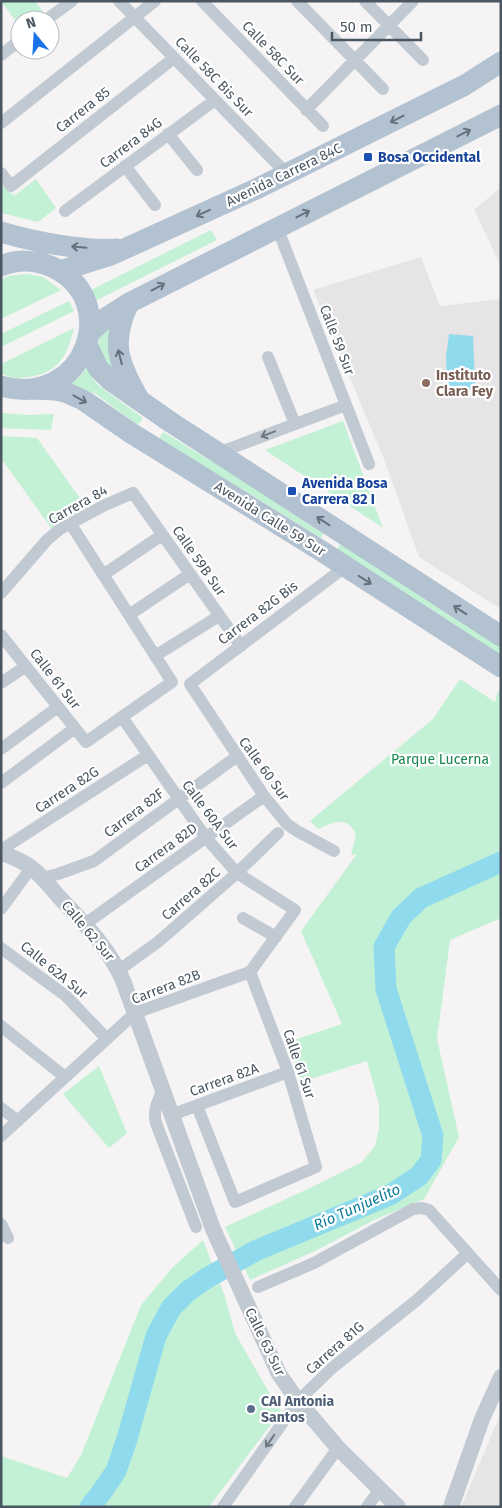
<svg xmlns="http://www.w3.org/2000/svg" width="502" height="1508" viewBox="0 0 502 1508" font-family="'Fira Sans',sans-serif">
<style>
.education{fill:#e6e4e5}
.green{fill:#c3f1d5}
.water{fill:#90daee}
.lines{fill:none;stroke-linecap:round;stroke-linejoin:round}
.river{stroke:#90daee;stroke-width:21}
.minor{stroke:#c1cad2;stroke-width:12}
.tertiary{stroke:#c1cad2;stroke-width:16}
.primary{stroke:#b3c2d1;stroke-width:21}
.oneway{stroke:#64717d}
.oneway2{stroke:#6e7983}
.transit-dot{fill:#1a4fb4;stroke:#fff;stroke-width:2}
.education-dot{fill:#8d6e63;stroke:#fff;stroke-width:2}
.service-dot{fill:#5c6f8a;stroke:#fff;stroke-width:2}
.labels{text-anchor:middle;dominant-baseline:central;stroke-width:4.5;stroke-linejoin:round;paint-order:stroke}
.street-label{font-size:14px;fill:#4a5661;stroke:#fff}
.transit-label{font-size:14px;font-weight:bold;fill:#164399;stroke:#fff;text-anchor:start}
.education-label{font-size:14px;font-weight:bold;fill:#785e54;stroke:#fff;text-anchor:start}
.park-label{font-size:14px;fill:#17864f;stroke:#fff}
.service-label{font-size:14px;font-weight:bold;fill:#4e5e75;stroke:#fff;text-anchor:start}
.water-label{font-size:15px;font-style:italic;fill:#0c7c9b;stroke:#fff}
</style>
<rect width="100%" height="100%" fill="#f5f3f3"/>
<path class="education" d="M 501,187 L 501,266 L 474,210 Z
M 421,257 L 440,306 L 501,299 L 501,609 L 419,557 L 384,459 L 313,290 Z
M 501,1413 L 501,1507 L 461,1507 Z"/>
<path class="green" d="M 1,1 L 35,1 L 44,13 L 35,20 L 20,20 L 20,27 Z
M 36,179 L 56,208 L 38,222 L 1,213 L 1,183 L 14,196 Z
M 211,230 L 217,240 L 97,300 L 91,290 Z
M 27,274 L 43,277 L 61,290 L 1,319 L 1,280 L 8,276 Z
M 69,301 L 74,311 L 1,347 L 1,334 Z
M 118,315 L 112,373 C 103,358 98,350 98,332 Z
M 74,328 C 67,356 59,373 28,377 C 18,379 10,378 1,373 L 1,364 Z
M 88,366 L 92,377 L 98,385 L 143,418 L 138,425 L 96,394 L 70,384 L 80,376 Z
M 1,413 L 28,415 L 54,414 L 51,430 L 1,428 Z
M 343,421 L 383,528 L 265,450 Z
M 163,432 L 326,530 L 321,538 L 159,439 Z
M 1,436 L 37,438 L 87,508 L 51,528 L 1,458 Z
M 341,543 L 501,646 L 501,656 L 336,551 Z
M 460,679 L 495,702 L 498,691 L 501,693 L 501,918 L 450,940 L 437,1039 L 459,1137 L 424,1199 L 374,1220 L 315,1251 L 250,1280 L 225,1227 L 310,1188 L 362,1162 L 375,1146 L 379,1128 L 379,1104 L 367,1061 L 301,1082 L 288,1042 L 342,1024 L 301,931 L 357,854 L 351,855 L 356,834 C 346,815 334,822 318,829 L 310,821 L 433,719 Z
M 99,1066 L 127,1133 L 109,1148 L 63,1094 Z
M 203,1240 L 225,1297 L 235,1333 L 264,1384 L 281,1411 L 209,1507 L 1,1507 L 1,1456 L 67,1478 L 81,1455 L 141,1305 L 173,1267 Z"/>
<path class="water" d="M 449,334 L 473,336 L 475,384 L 466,394 L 447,389 L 446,357 Z"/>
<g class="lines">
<path class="river" d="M 90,1507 L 101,1493 L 116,1471 L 127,1439 L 156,1336 L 171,1308 L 188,1291 L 207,1278 L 257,1250 L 390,1195 L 419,1176 L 431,1160 L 433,1136 L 386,989 L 384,947 L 401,917 L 421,898 L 501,862"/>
<path class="minor" d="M 119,1 L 287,174
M 202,1 L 323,126
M 297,1 L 383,89
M 365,1 L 423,60
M 46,20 L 72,1
M 1,55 L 20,40
M 306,110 L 413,1
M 1,123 L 155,1
M 168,134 L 197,170
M 125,166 L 155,205
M 1,173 L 11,186 L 174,58
M 65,211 L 215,100
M 277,227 L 369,464
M 268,357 L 295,424
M 218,453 L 346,405
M 103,575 L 162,535
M 1,593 L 47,540 L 60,529 L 105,505 L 133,493 L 241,646
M 129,615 L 190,574
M 1,635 L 86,742 L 172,682 L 70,523
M 155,656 L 219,616
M 1,683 L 26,666
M 1,749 L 58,707
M 1,783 L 75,728
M 1,850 L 148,755
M 334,851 L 297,831 L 287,824 L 264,796 L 190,684 L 345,567
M 42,878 L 58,874 L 94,861 L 236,757
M 1,909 L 31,868
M 243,918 L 276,937
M 85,924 L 264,796
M 1,948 L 66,996 L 107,1039
M 119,970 L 158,942 L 237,873 L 278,833
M 1,1026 L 65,1077
M 163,1090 C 157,1102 153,1111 156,1123 L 196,1227
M 197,1106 L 235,1202 L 316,1167 L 288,1072 L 250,972
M 1,1108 L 18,1121
M 171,1115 L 288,1072
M 1,1136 L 135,1013 L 250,972 L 295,910 L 237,873 L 206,838 L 122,717
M 1,1224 L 8,1238
M 258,1287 L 314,1263 L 413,1209 L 422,1208 L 429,1210 L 501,1290
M 223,1507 L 298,1401 L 332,1368 L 417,1300 L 467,1254
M 295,1507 L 338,1448
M 367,1507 L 380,1489"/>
<path class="tertiary" d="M 1,853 C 10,856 18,859 26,864 C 39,872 49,885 59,897 C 84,923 110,949 124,983 L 213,1229 L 279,1374 L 298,1401 L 338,1448 L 398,1507
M 451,1507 L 482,1419 L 501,1377"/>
<path class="primary" d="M 1,232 C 35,242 82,251 117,249
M 1,266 C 17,259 35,260 50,266 C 125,298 85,410 1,386
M 60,271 L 111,255 L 256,189 L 465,85 L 501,62
M 129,303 C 110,342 118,363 139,399
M 89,333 L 107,317 L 129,303 L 501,115
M 87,344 L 98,368 L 110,380 L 172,423 L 501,636
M 33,389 L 55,390 L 65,392 L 83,400 L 131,433 L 323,552 L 501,667"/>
</g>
<defs><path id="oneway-shaft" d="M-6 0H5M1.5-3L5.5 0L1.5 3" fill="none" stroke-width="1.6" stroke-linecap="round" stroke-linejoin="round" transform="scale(1.25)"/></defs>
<g class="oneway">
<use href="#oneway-shaft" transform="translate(397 119) rotate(153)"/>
<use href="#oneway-shaft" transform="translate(464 133) rotate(-27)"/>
<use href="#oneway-shaft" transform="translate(203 213) rotate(155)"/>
<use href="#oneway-shaft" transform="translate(303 214) rotate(-27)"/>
<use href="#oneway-shaft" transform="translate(79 247) rotate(-175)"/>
<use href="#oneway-shaft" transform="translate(158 287) rotate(-28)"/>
<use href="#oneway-shaft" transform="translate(120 357) rotate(-104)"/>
<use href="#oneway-shaft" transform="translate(80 399) rotate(29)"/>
<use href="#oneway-shaft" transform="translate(323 521) rotate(-147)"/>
<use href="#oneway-shaft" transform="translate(365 580) rotate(33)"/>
<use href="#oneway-shaft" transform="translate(460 610) rotate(-147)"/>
</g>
<g class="oneway2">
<use href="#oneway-shaft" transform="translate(268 434) rotate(159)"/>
<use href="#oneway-shaft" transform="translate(270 1441) rotate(125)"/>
</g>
<g class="transit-dot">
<rect x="363" y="152" width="10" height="10" rx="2.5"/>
<rect x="287" y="486" width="10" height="10" rx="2.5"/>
</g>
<circle class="education-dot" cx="426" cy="383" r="5"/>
<circle class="service-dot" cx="251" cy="1409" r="5"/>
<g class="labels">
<g class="street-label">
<text transform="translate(273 53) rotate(46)">Calle 58C Sur</text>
<text transform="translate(214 77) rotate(46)">Calle 58C Bis Sur</text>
<text transform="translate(83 110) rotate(-38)">Carrera 85</text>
<text transform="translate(131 143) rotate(-37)">Carrera 84G</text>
<text transform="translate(284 175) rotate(-26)">Avenida Carrera 84C</text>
<text transform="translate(337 340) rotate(69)">Calle 59 Sur</text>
<text transform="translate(78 505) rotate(-29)">Carrera 84</text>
<text transform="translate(270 519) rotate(32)">Avenida Calle 59 Sur</text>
<text transform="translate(199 561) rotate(55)">Calle 59B Sur</text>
<text transform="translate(258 613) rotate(-37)">Carrera 82G Bis</text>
<text transform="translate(55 679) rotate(52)">Calle 61 Sur</text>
<text transform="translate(264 769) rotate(54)">Calle 60 Sur</text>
<text transform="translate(67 790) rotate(-33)">Carrera 82G</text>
<text transform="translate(134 813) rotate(-37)">Carrera 82F</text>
<text transform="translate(210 815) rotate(53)">Calle 60A Sur</text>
<text transform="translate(166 848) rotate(-36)">Carrera 82D</text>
<text transform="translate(191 894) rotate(-41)">Carrera 82C</text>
<text transform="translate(88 931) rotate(50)">Calle 62 Sur</text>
<text transform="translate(54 970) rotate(39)">Calle 62A Sur</text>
<text transform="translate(166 987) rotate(-21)">Carrera 82B</text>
<text transform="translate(299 1064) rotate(71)">Calle 61 Sur</text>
<text transform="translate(224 1080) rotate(-20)">Carrera 82A</text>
<text transform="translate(265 1342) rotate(64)">Calle 63 Sur</text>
<text transform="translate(335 1348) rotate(-41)">Carrera 81G</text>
</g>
<g class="transit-label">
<text x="378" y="157">Bosa Occidental</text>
<text x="302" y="483">Avenida Bosa<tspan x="302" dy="16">Carrera 82 I</tspan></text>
</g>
<g class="education-label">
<text x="436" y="375">Instituto<tspan x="436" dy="16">Clara Fey</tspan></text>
</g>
<g class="park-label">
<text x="440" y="759">Parque Lucerna</text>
</g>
<g class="service-label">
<text x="261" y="1401">CAI Antonia<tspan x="261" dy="16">Santos</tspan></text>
</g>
<g class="water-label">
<text transform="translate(357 1207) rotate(-24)">Río Tunjuelito</text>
</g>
</g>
<rect width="502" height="1508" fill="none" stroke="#4a5661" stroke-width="5"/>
<g transform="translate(35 35) rotate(342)"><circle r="24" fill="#ffffff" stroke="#b7bbc0"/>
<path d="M0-4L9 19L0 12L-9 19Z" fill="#1a73e8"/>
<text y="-8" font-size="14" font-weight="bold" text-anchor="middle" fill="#4a5661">N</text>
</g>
<path d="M332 32v8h89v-8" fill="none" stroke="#4a5661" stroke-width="2.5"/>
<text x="340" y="32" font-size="15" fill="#4a5661" stroke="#ffffff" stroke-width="4" paint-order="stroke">50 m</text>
</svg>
